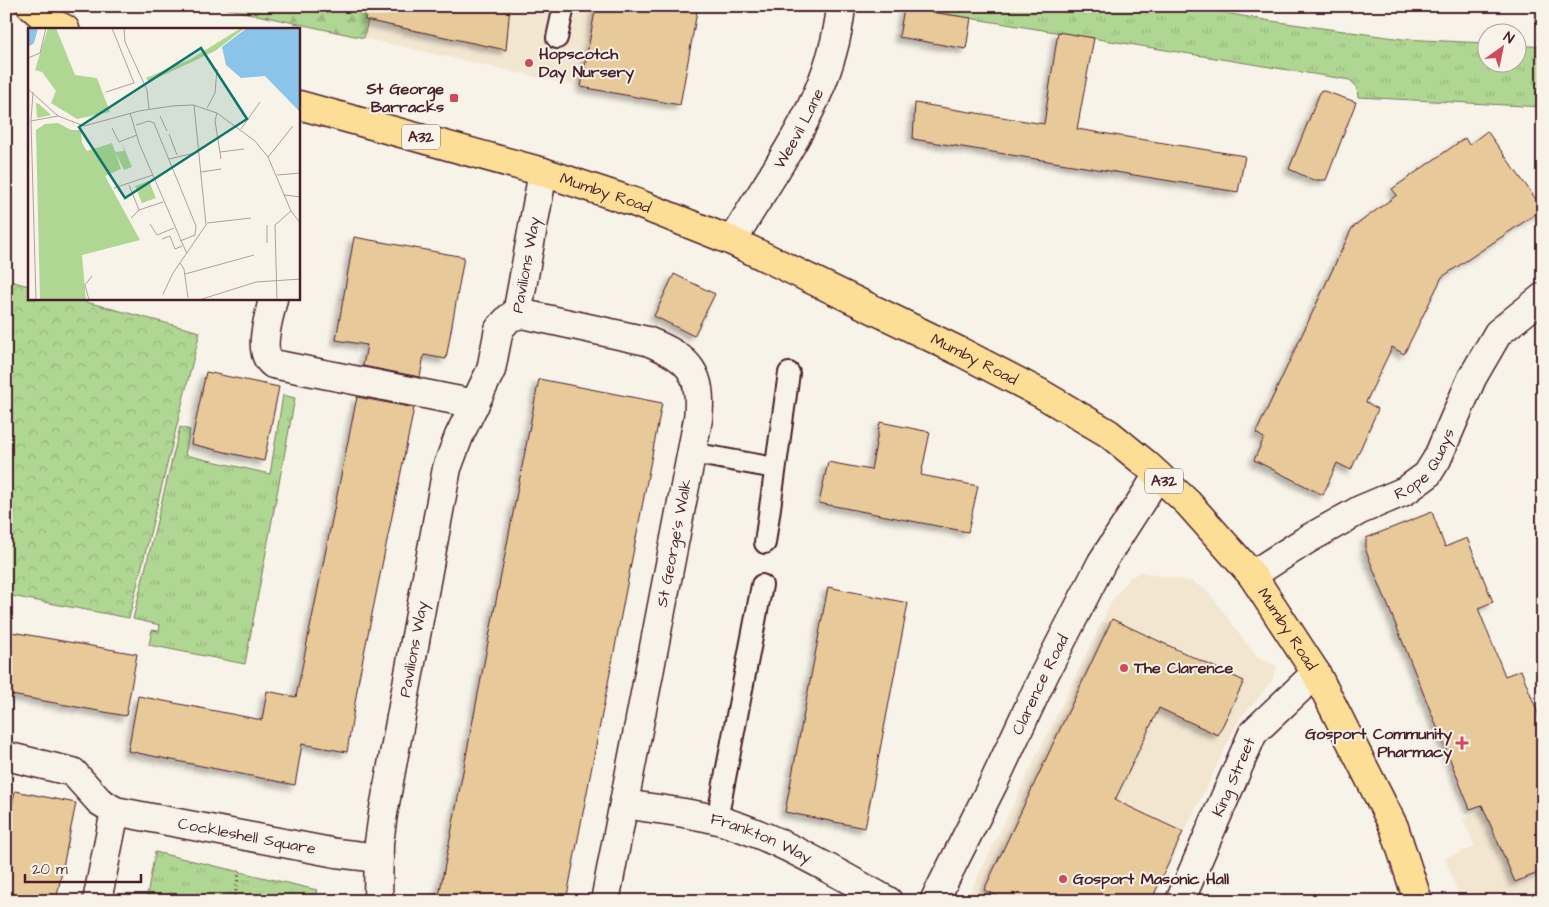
<svg xmlns="http://www.w3.org/2000/svg" width="1549" height="907" viewBox="0 0 1549 907" font-family="'Architects Daughter',sans-serif">
<style>
.built{fill:#f2e6d1}
.grass{fill:url(#grass-tufts);stroke:#7c7a5e}
.forest{fill:url(#forest-firs);stroke:#7c7a5e}
.park{fill:url(#park-crowns);stroke:#7c7a5e}
.building{fill:#e7c99a;stroke:#4a1f2b;filter:url(#shadow)}
.lines{fill:none;stroke-linecap:round;stroke-linejoin:round}
.lane-casing{stroke:#4a1f2b;stroke-width:24}
.street-casing{stroke:#4a1f2b;stroke-width:31}
.primary-casing{stroke:#4a1f2b;stroke-width:31}
.path{stroke:#4a1f2b;stroke-width:3;stroke-dasharray:1 4;stroke-linecap:butt}
.lane{stroke:#f7f3e8;stroke-width:20}
.street{stroke:#f7f3e8;stroke-width:28}
.primary{stroke:#fcde96;stroke-width:28}
.poi-dot{fill:#d1495b;stroke:#f7f3e8;stroke-width:2}
.labels{text-anchor:middle;dominant-baseline:central;stroke-width:4;stroke-linejoin:round;paint-order:stroke}
.shield{fill:#f7f3e8;stroke:#7e5f64;stroke-width:1}
.shield-label{font-size:15px;font-weight:bold;fill:#4a1f2b}
.poi-label{font-size:16px;font-weight:bold;fill:#4a1f2b;stroke:#f7f3e8;text-anchor:start}
.street-label{font-size:16px;fill:#4a1f2b;stroke:#f7f3e8}
.inset-road{fill:none;stroke:#b29e9c;stroke-width:1}
.view{fill:#0f766e;fill-opacity:0.15;stroke:#0f766e;stroke-width:2.5}
.inset-edge{fill:none;stroke:#4a1f2b;stroke-width:2.5}
</style>
<defs>
<pattern id="grass-tufts" width="24" height="20" patternUnits="userSpaceOnUse" patternTransform="scale(1.25)"><rect width="24" height="20" fill="#afd692"/><path d="M3 7l-1-3M5 7V3M7 7l1-3M15 17l-1-3M17 17v-4M19 17l1-3" fill="none" stroke="#98b77e"/></pattern>
<pattern id="forest-firs" width="22" height="20" patternUnits="userSpaceOnUse" patternTransform="scale(1.25)"><rect width="22" height="20" fill="#afd692"/><path d="M5 1l3.5 6h-7zM16 11l3.5 6h-7z" fill="#98b77e"/></pattern>
<pattern id="park-crowns" width="20" height="18" patternUnits="userSpaceOnUse" patternTransform="scale(1.25)"><rect width="20" height="18" fill="#afd692"/><path d="M2 6a3 3 0 1 1 6 0M12 15a3 3 0 1 1 6 0" fill="none" stroke="#98b77e"/></pattern>
<filter id="shadow"><feDropShadow dx="-4.5" dy="4.5" stdDeviation="2.5" flood-color="#0004"/></filter>
</defs>
<rect width="100%" height="100%" fill="#f7f3e8"/>
<filter id="ink" filterUnits="userSpaceOnUse"><feTurbulence type="fractalNoise" baseFrequency=".02" numOctaves="2"/><feDisplacementMap in="SourceGraphic" scale="10" xChannelSelector="R" yChannelSelector="G"/><feConvolveMatrix kernelMatrix="1 2 1 2 8 2 1 2 1" color-interpolation-filters="sRGB"/></filter>
<g filter="url(#ink)">
<path class="built" d="M 371,6 L 596,6 L 581,87 L 364,38 Z
M 1140,572 L 1191,581 L 1208,591 L 1256,656 L 1277,666 L 1273,678 L 1259,698 L 1240,718 L 1151,901 L 966,901 L 1112,601 L 1129,578 Z
M 1543,750 L 1543,901 L 1461,901 L 1445,858 L 1475,847 L 1463,819 L 1540,786 Z"/>
<path class="grass" d="M 895,6 L 1186,6 L 1271,21 L 1402,39 L 1486,43 L 1486,62 L 1516,62 L 1517,45 L 1543,47 L 1543,107 L 1358,97 L 1357,87 L 1350,80 Z
M 283,395 L 295,398 L 245,664 L 149,645 L 152,630 L 159,631 L 160,625 L 133,619 L 180,427 L 190,430 L 185,455 L 270,474 Z
M 155,852 L 317,890 L 315,901 L 146,901 Z"/>
<path class="forest" d="M 215,6 L 371,6 L 364,38 Z"/>
<path class="park" d="M 6,280 L 29,286 L 29,299 L 75,299 L 200,332 L 129,618 L 6,595 Z"/>
<path class="building" d="M 366,6 L 510,6 L 506,50 L 365,20 Z
M 596,6 L 698,6 L 680,105 L 581,87 Z
M 904,8 L 971,18 L 966,49 L 899,37 Z
M 1058,32 L 1094,38 L 1077,129 L 1245,156 L 1238,192 L 913,139 L 915,103 L 1044,124 Z
M 1321,90 L 1356,102 L 1326,180 L 1313,180 L 1289,169 Z
M 1487,131 L 1543,209 L 1442,277 L 1404,354 L 1392,347 L 1366,402 L 1378,409 L 1351,470 L 1337,463 L 1323,495 L 1254,460 L 1264,438 L 1256,433 L 1352,228 L 1397,195 L 1392,189 L 1465,138 L 1469,145 Z
M 354,237 L 464,257 L 446,359 L 424,355 L 420,377 L 363,366 L 367,345 L 336,340 Z
M 674,274 L 715,294 L 694,336 L 654,316 Z
M 206,372 L 279,387 L 264,461 L 191,444 Z
M 539,379 L 662,403 L 566,901 L 438,901 Z
M 357,397 L 414,408 L 359,678 L 347,752 L 302,744 L 295,785 L 128,751 L 138,696 L 262,720 L 267,691 L 296,697 Z
M 880,422 L 930,432 L 921,475 L 978,486 L 968,532 L 819,503 L 828,462 L 871,470 Z
M 1432,512 L 1445,547 L 1467,538 L 1493,602 L 1478,608 L 1505,676 L 1521,670 L 1543,726 L 1543,871 L 1515,882 L 1482,805 L 1470,809 L 1366,551 L 1366,538 Z
M 828,587 L 908,603 L 865,828 L 785,812 Z
M 1112,619 L 1244,681 L 1218,735 L 1159,708 L 1115,800 L 1183,832 L 1151,901 L 1008,901 L 984,890 Z
M 6,631 L 137,654 L 126,716 L 6,694 Z
M 15,791 L 76,803 L 56,901 L 6,901 L 6,832 Z"/>
<g class="lines">
<g class="lane-casing">
<path id="lane" d="M 557,38 L 564,6
M 692,453 L 775,468
M 765,543 L 789,373
M 717,820 L 762,585"/>
</g>
<g class="street-casing">
<g id="street">
<path id="s1" d="M 732,241 C 776,167 833,95 841,6"/>
<path d="M 273,299 C 270,315 256,352 273,364 L 475,404"/>
<path id="s2" d="M 517,314 L 543,172"/>
<path id="s3" d="M 1252,575 L 1308,539 L 1360,510 L 1405,491 L 1427,475 L 1437,459 L 1472,378 L 1498,333 L 1543,297"/>
<path id="s4" d="M 6,756 L 73,772 L 99,801 L 115,811 L 336,853 L 379,858"/>
<path id="s5" d="M 624,804 C 655,809 688,812 718,820 C 778,837 834,872 888,901"/>
<path d="M 97,901 L 115,811"/>
<path id="s6" d="M 378,901 L 379,843 L 383,814 L 447,468 L 459,436 L 491,370 L 499,329 L 510,317 L 523,314 L 647,341 C 690,358 703,373 698,419 L 605,901"/>
<path id="s7" d="M 934,901 L 993,784 L 1044,675 L 1102,562 L 1158,475"/>
<path id="s8" d="M 1180,901 L 1253,733 L 1316,673"/>
</g>
</g>
<g class="primary-casing">
<g id="primary">
<path d="M 31,6 L 47,20 L 65,29"/>
<path id="s9" d="M 299,105 L 543,172 L 634,202 L 732,241 L 959,351 L 1040,393 L 1108,433 L 1146,464 L 1188,503 L 1252,575 L 1316,673 L 1394,827 L 1418,901"/>
</g>
</g>
<path class="path" d="M 234,901 L 240,868"/>
<use href="#lane" class="lane"/>
<use href="#street" class="street"/>
<use href="#primary" class="primary"/>
</g>
</g>
<g class="poi-dot">
<circle cx="529" cy="63" r="5"/>
<rect x="449" y="93" width="10" height="10" rx="2.5"/>
<circle cx="1124" cy="668" r="5"/>
<path d="M1459.5 735.5h5v5h5v5h-5v5h-5v-5h-5v-5h5z"/>
<circle cx="1063" cy="879" r="5"/>
</g>
<g class="labels">
<g class="shield">
<rect x="402" y="124.5" width="38" height="25" rx="4"/>
<rect x="1145" y="468.5" width="38" height="25" rx="4"/>
</g>
<g class="shield-label">
<text x="421" y="137">A32</text>
<text x="1164" y="481">A32</text>
</g>
<g class="poi-label">
<text x="539" y="54">Hopscotch<tspan x="539" dy="18">Day Nursery</tspan></text>
<text x="444" y="89" text-anchor="end">St George<tspan x="444" dy="18">Barracks</tspan></text>
<text x="1134" y="668">The Clarence</text>
<text x="1452" y="734" text-anchor="end">Gosport Community<tspan x="1452" dy="18">Pharmacy</tspan></text>
<text x="1073" y="879">Gosport Masonic Hall</text>
</g>
<g class="street-label">
<text stroke="none"><textPath href="#s1" startOffset="131">Weevil Lane</textPath></text>
<text stroke="none"><textPath href="#s9" startOffset="319">Mumby Road</textPath></text>
<text stroke="none"><textPath href="#s2" startOffset="50">Pavilions Way</textPath></text>
<text stroke="none"><textPath href="#s9" startOffset="724">Mumby Road</textPath></text>
<text stroke="none"><textPath href="#s3" startOffset="209">Rope Quays</textPath></text>
<text transform="translate(674 543) rotate(-79)">St George's Walk</text>
<text stroke="none"><textPath href="#s9" startOffset="1144">Mumby Road</textPath></text>
<text stroke="none"><textPath href="#s6" startOffset="255">Pavilions Way</textPath></text>
<text stroke="none"><textPath href="#s7" startOffset="241">Clarence Road</textPath></text>
<text stroke="none"><textPath href="#s8" startOffset="135">King Street</textPath></text>
<text stroke="none"><textPath href="#s4" startOffset="261">Cockleshell Square</textPath></text>
<text stroke="none"><textPath href="#s5" startOffset="142">Frankton Way</textPath></text>
</g>
</g>
<g transform="translate(28 28)">
<rect width="272" height="272" fill="#f7f3e8"/>
<path d="M 213,0 L 217,0 L 187,23 L 121,54 L 118,50 L 163,31 ZM 94,115 L 104,139 L 96,142 L 87,124 L 96,123 ZM 121,153 L 128,170 L 114,175 L 107,158 Z" fill="#afd692"/>
<path d="M 20,0 L 28,0 L 47,47 L 69,50 L 82,84 L 49,91 L 23,75 L 28,63 L 14,44 L 7,42 ZM 8,75 L 11,76 L 23,87 L 9,90 Z" fill="#afd692"/>
<path d="M 30,95 L 43,102 L 53,102 L 54,115 L 59,123 L 84,115 L 93,141 L 77,148 L 112,212 L 54,227 L 58,272 L 12,272 L 8,102 L 17,96 Z" fill="#afd692"/>
<path d="M 43,108 L 44,160 L 15,161 L 13,109 Z" fill="#afd692"/>
<path d="M 1,0 L 10,0 L 6,15 L 0,19 ZM 219,0 L 272,0 L 272,84 L 237,48 L 213,50 L 198,37 L 194,19 Z" fill="#8ac4e9"/>
<path class="inset-road" d="M 96,0 L 97,14 L 119,62 L 121,81M 0,30 L 12,25 L 18,0M 0,61 L 30,88 L 56,98 L 111,83 L 144,78 L 165,77 L 189,85 L 227,113 L 240,129 L 263,183 L 273,196M 5,64 L 3,93 L 8,272M 78,64 L 106,55 L 84,0M 179,80 L 187,65 L 189,41M 102,85 L 111,115 L 159,226M 189,85 L 187,93 L 193,131M 132,88 L 139,103M 3,93 L 30,88M 108,97 L 121,93 L 126,95 L 168,198 L 167,207 L 152,213M 84,100 L 91,114 L 109,107M 213,101 L 232,74M 141,106 L 149,127M 192,124 L 216,121M 240,129 L 265,98M 141,131 L 171,124M 173,144 L 193,141M 249,147 L 273,145M 101,157 L 111,182M 86,160 L 125,147M 256,167 L 273,169M 103,190 L 111,182 L 135,174M 179,195 L 223,190M 122,196 L 129,207 L 146,200M 134,211 L 142,208 L 147,221 L 154,218M 239,215 L 239,197M 152,235 L 156,241 L 160,270M 157,246 L 226,227M 135,266 L 145,245 L 178,197 L 166,77M 61,272 L 57,257 L 64,248M 171,272 L 228,254 L 273,251M 249,272 L 247,197 L 263,183"/>
<path class="view" d="M 173,20 L 219,91 L 97,170 L 51,99 Z"/>
<rect width="272" height="272" class="inset-edge"/>
</g>
<rect width="1549" height="907" fill="none" stroke="#f7f3e8" stroke-width="25"/>
<rect x="12" y="12" width="1524" height="882" fill="none" stroke="#4a1f2b" stroke-width="2" filter="url(#ink)"/>
<g transform="translate(1502 48) rotate(33)"><circle r="24" fill="#f7f3e8" stroke="#b29e9c"/>
<path d="M0-4L9 19L0 12L-9 19Z" fill="#d1495b"/>
<text y="-8" font-size="14" font-weight="bold" text-anchor="middle" fill="#4a1f2b">N</text>
</g>
<path d="M25 874v8h116v-8" fill="none" stroke="#4a1f2b" stroke-width="2.5"/>
<text x="32" y="874" font-size="15" fill="#4a1f2b" stroke="#f7f3e8" stroke-width="4" paint-order="stroke">20 m</text>
</svg>
